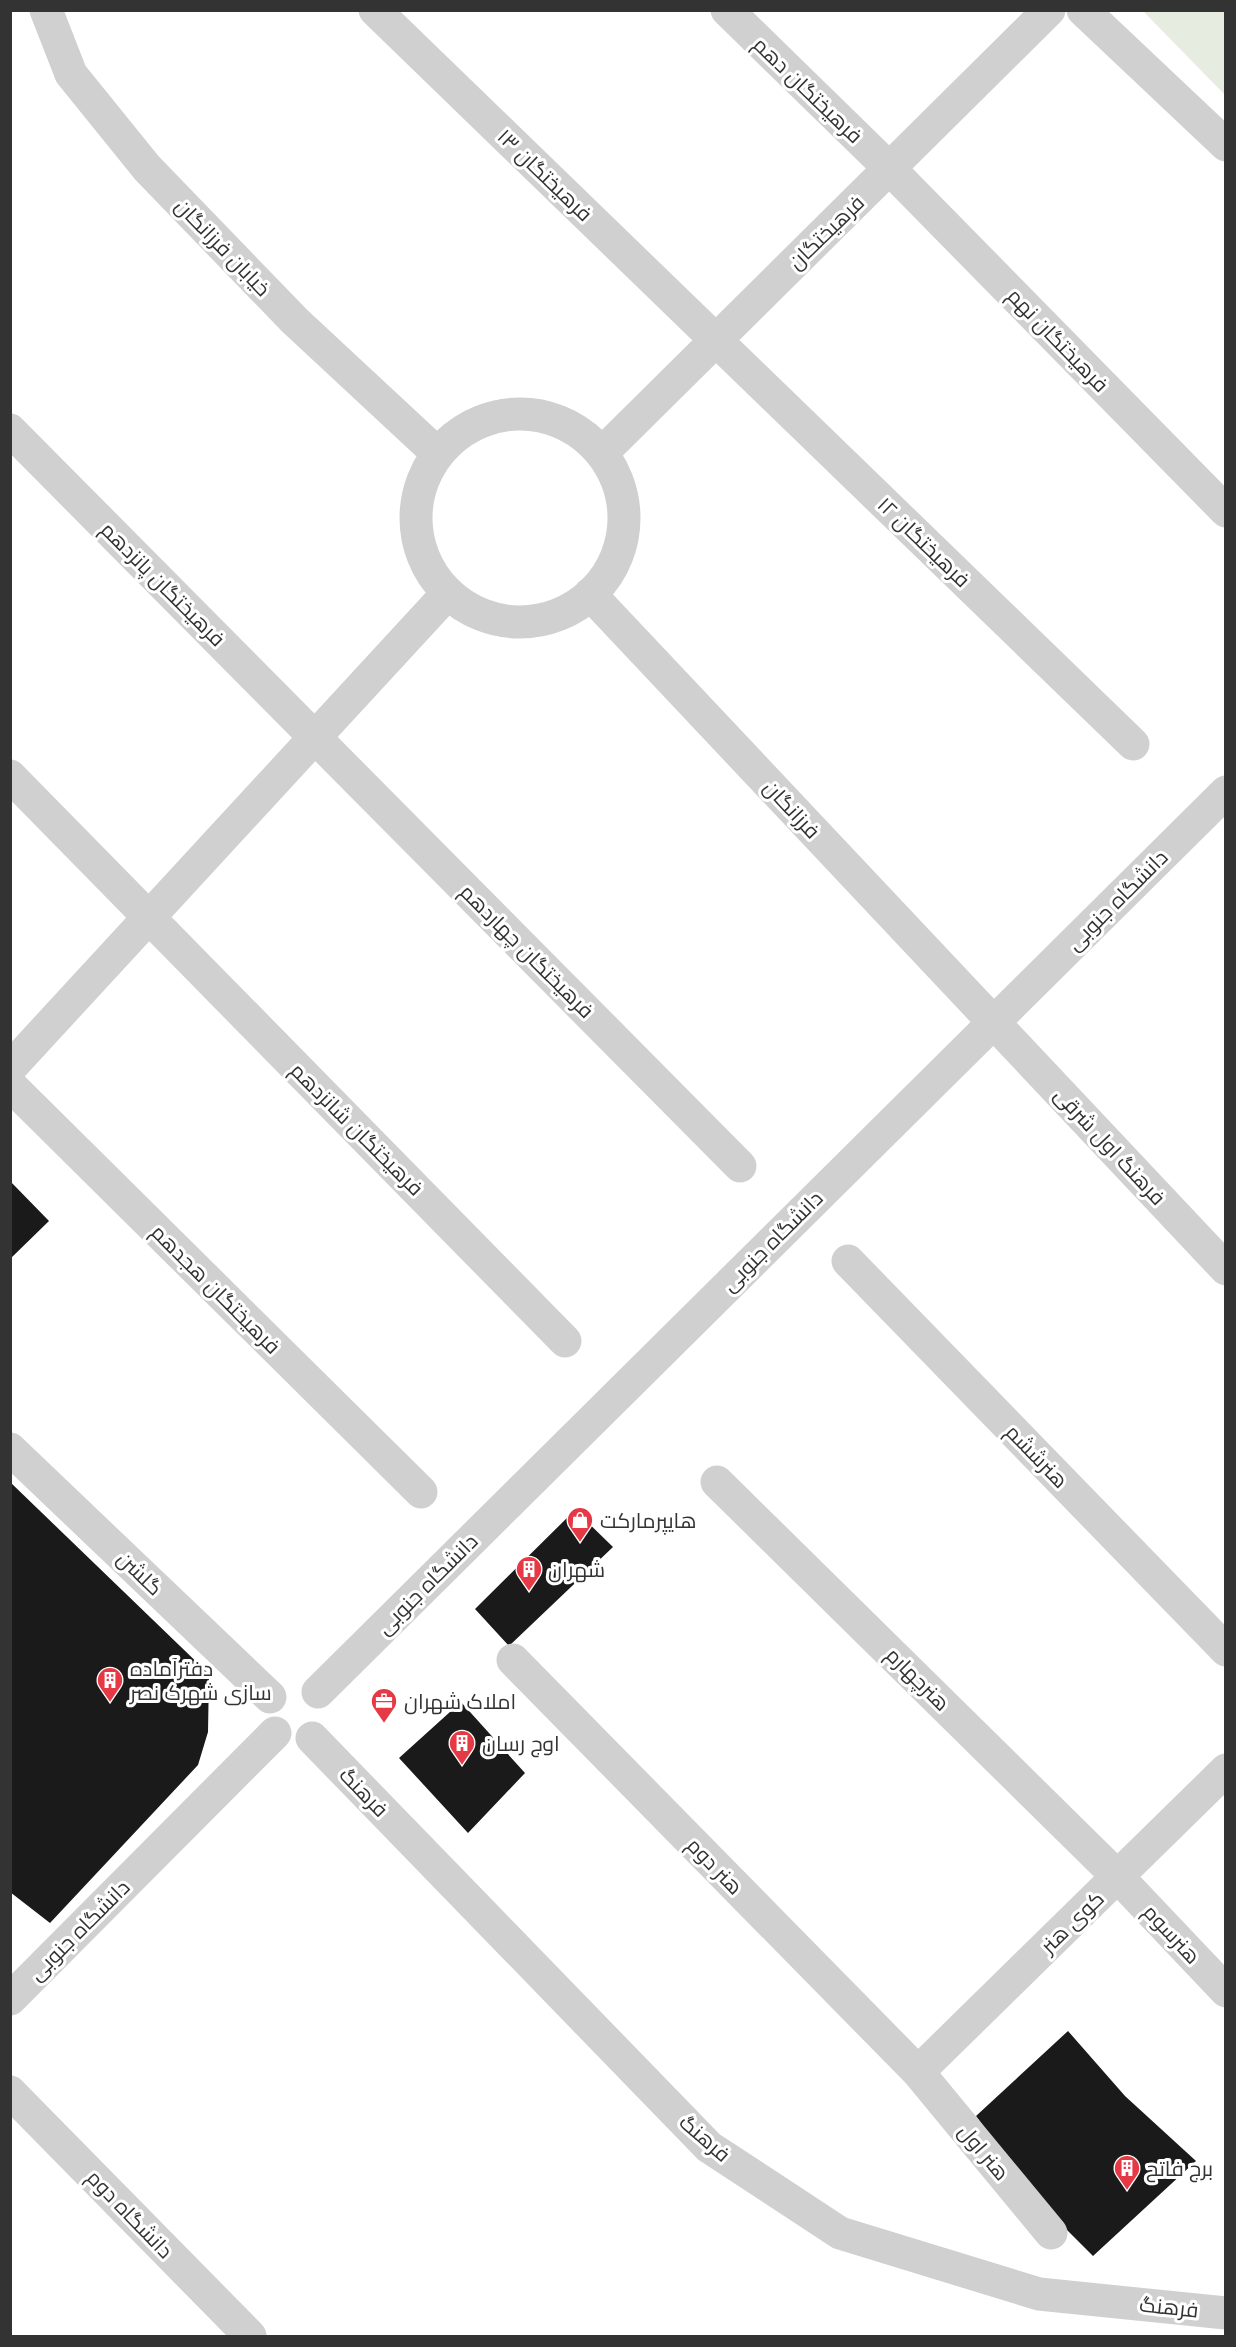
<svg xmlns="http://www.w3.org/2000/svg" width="1236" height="2347" viewBox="0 0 1236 2347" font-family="Raleway,Cairo,sans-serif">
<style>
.green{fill:#e6ecdf}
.building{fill:#1a1a1a}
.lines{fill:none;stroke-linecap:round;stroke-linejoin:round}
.minor{stroke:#d0d0d0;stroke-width:33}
.labels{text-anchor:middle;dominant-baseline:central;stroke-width:6;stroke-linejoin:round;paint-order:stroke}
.street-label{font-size:21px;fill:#333;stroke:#fff}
.poi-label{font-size:21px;fill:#333;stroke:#fff;text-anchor:start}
</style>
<rect width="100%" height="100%" fill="#fff"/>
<path class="green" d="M 1143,11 L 1225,11 L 1225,95 Z"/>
<path class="building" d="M 10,1181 L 49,1221 L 10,1259 Z
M 10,1482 L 209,1674 L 208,1732 L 198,1765 L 50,1923 L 10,1892 Z
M 575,1510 L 613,1547 L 509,1646 L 475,1609 Z
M 461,1702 L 525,1773 L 468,1833 L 399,1758 Z
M 1068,2031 L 1125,2096 L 1196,2161 L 1093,2256 L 1059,2222 L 1001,2150 L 976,2116 Z"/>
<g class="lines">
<path class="minor" d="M 46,10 L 71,74 L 147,168 L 295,321 L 438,454
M 375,10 L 1133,744
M 727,10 L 890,169 L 1226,511
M 1083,10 L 1226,145
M416 518a104 104 0 1 1 208 0a104 104 0 1 1-208 0Z
M 10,430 L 740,1166
M 602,453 L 1049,10
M 590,594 L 1226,1269
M 10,776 L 565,1341
M 10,1068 L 447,594
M 10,1085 L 421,1492
M 848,1261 L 1226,1650
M 10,1449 L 270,1697
M 717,1482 L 1118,1877 L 1226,1991
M 513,1660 L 918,2072 L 1051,2233
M 318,1692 L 1226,792
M 312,1738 L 709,2147 L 840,2233 L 1039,2294 L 1226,2313
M 10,1999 L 275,1733
M 918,2072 L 1226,1770
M 10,2092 L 250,2336"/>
</g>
<defs>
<g id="shop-pin" transform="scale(1.35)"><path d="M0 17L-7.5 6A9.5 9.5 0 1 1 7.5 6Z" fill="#e63946" stroke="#fff"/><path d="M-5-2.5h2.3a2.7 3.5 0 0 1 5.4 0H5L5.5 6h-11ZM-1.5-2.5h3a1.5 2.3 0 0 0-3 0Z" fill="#fff"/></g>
<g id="building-pin" transform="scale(1.35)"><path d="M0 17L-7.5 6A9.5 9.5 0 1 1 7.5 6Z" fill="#e63946" stroke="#fff"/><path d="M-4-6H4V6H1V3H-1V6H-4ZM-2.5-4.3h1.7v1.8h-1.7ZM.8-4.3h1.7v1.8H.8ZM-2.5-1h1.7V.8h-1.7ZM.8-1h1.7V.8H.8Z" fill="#fff"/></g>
<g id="office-pin" transform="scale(1.35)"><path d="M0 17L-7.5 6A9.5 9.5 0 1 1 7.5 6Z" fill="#e63946" stroke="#fff"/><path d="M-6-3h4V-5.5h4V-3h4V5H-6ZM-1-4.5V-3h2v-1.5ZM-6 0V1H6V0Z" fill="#fff"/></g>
</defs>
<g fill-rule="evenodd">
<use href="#shop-pin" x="580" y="1520"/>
<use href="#building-pin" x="529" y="1569"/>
<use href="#building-pin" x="110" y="1680"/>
<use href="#office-pin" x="384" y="1701"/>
<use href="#building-pin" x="462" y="1743"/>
<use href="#building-pin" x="1127" y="2168"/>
</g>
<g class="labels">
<g class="street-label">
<text transform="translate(808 90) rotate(44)">فرهیختگان دهم</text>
<text transform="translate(545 175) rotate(44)">فرهیختگان ۱۳</text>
<text transform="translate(826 232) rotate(-44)">فرهیختگان</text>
<text transform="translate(223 247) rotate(46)">خیابان فرزانگان</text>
<text transform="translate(1058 340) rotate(46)">فرهیختگان نهم</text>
<text transform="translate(924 542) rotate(44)">فرهیختگان ۱۲</text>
<text transform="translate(163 584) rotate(45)">فرهیختگان پانزدهم</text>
<text transform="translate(792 809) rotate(47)">فرزانگان</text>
<text transform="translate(1117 900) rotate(-45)">دانشگاه جنوبی</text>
<text transform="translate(527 951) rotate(45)">فرهیختگان چهاردهم</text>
<text transform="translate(357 1129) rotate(45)">فرهیختگان شانزدهم</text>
<text transform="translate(1110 1146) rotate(47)">فرهنگ اول شرقی</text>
<text transform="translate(772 1241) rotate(-45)">دانشگاه جنوبی</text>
<text transform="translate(216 1289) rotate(45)">فرهیختگان هجدهم</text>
<text transform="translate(1037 1456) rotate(46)">هنرششم</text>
<text transform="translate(140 1573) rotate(44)">گلشن</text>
<text transform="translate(427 1584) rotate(-45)">دانشگاه جنوبی</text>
<text transform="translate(918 1679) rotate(45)">هنرچهارم</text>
<text transform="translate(364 1792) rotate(46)">فرهنگ</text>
<text transform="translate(715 1866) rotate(46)">هنر دوم</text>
<text transform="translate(1072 1922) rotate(-44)">کوی هنر</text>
<text transform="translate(79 1930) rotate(-45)">دانشگاه جنوبی</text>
<text transform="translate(1172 1934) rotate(47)">هنرسوم</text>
<text transform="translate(705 2138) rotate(41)">فرهنگ</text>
<text transform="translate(984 2152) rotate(50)">هنر اول</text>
<text transform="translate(130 2214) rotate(46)">دانشگاه دوم</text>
<text transform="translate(1169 2307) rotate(6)">فرهنگ</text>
</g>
<g class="poi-label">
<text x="600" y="1520">هایپرمارکت</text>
<text x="548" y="1569">شهران</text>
<text x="130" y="1668">دفترآماده<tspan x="130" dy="24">سازی شهرک نصر</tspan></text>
<text x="404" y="1701">املاک شهران</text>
<text x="482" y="1743">اوج رسان</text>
<text x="1146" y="2168">برج فاتح</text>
</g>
</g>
<rect width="1236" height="2347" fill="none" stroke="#333333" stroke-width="24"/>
</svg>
